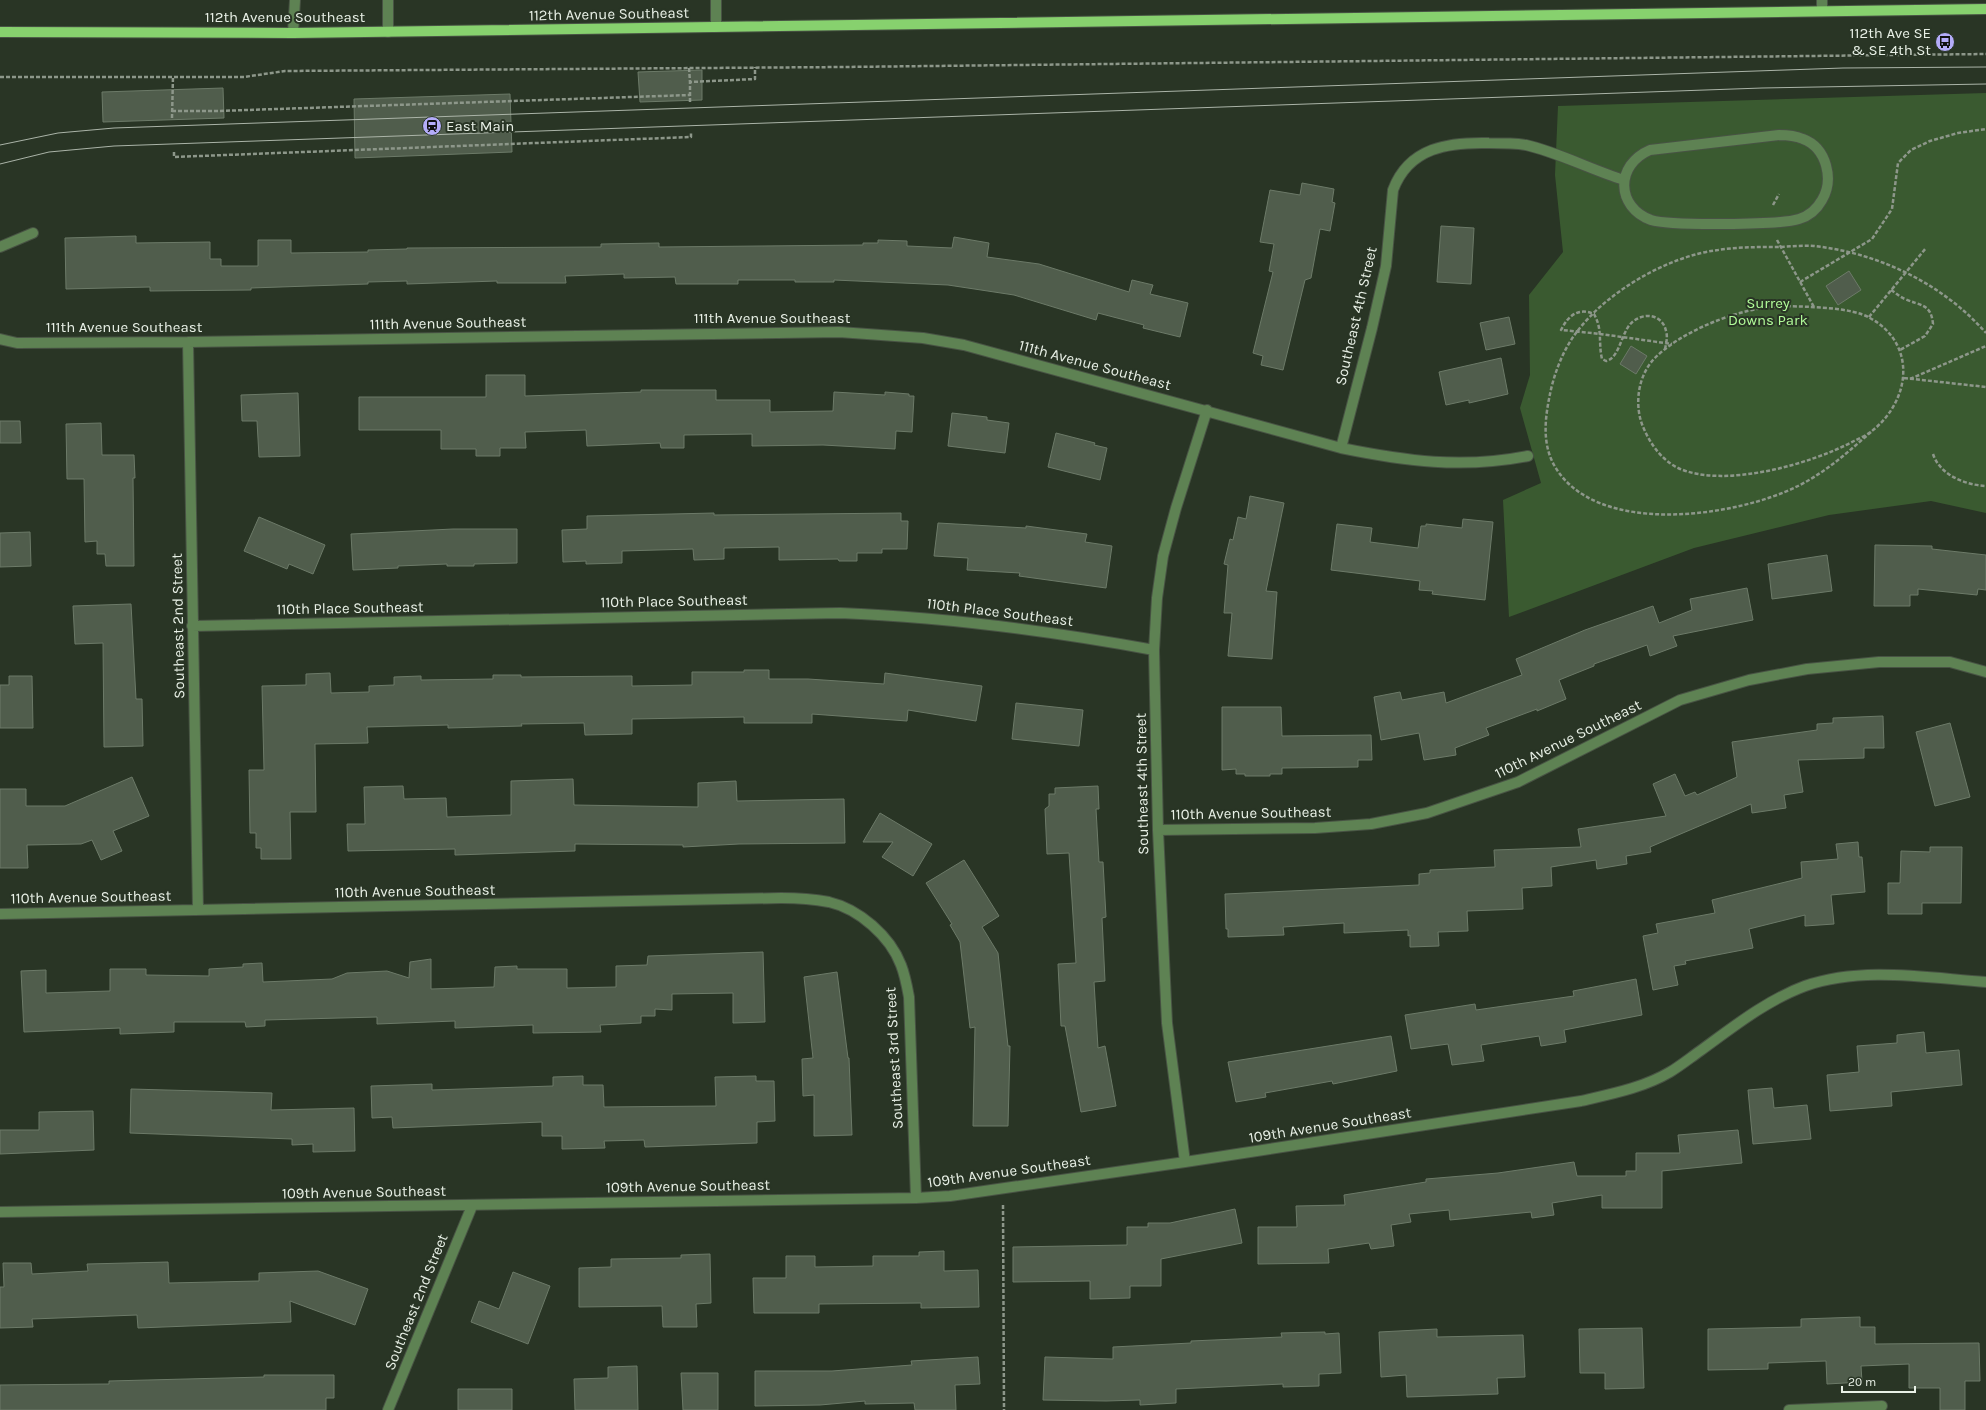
<svg xmlns="http://www.w3.org/2000/svg" width="1986" height="1410" viewBox="0 0 1986 1410" font-family="Karla,sans-serif">
<style>
.green{fill:#3a5a30}
.building{fill:#505d4c;stroke:#6c7a68}
.lines{fill:none;stroke-linecap:round;stroke-linejoin:round}
.minor-casing{stroke:#485344;stroke-width:12}
.major-casing{stroke:#485344;stroke-width:12}
.path{stroke:#8d978a;stroke-width:2.5;stroke-dasharray:4 2;stroke-linecap:butt}
.minor{stroke:#5e8253;stroke-width:10}
.major{stroke:#87d16e;stroke-width:10}
.tram{stroke:#abb4a8;stroke-width:1}
.labels{text-anchor:middle;dominant-baseline:central;stroke-width:4;stroke-linejoin:round;paint-order:stroke}
.street-label{font-size:15px;fill:#e8f0e6;stroke:#293525}
.poi-label{font-size:15px;fill:#e8f0e6;stroke:#293525;text-anchor:end}
.park-label{font-size:15px;fill:#b1fb99;stroke:#293525}
</style>
<rect width="100%" height="100%" fill="#293525"/>
<path class="green" d="M 1986,93 L 1986,513 L 1931,501 L 1829,515 L 1694,548 L 1509,617 L 1503,500 L 1541,483 L 1520,408 L 1530,375 L 1529,295 L 1563,252 L 1555,175 L 1558,106 Z"/>
<path class="building" d="M 702,70 L 702,100 L 640,102 L 638,72 Z
M 223,88 L 224,118 L 103,122 L 102,92 Z
M 510,94 L 512,152 L 355,158 L 354,99 Z
M 1302,183 L 1334,189 L 1332,202 L 1335,203 L 1330,231 L 1320,229 L 1311,278 L 1305,280 L 1283,370 L 1261,365 L 1263,356 L 1253,353 L 1273,272 L 1269,271 L 1274,244 L 1260,242 L 1270,190 L 1300,195 Z
M 1441,226 L 1474,228 L 1471,284 L 1437,282 Z
M 136,236 L 136,243 L 210,242 L 210,259 L 221,259 L 221,266 L 258,266 L 258,240 L 291,240 L 291,253 L 368,252 L 368,250 L 407,249 L 407,248 L 601,247 L 601,244 L 659,243 L 659,247 L 863,245 L 863,243 L 878,243 L 878,240 L 907,241 L 907,246 L 952,248 L 954,237 L 989,243 L 987,257 L 1039,264 L 1129,292 L 1132,280 L 1153,285 L 1150,294 L 1188,303 L 1180,337 L 1143,328 L 1144,325 L 1098,313 L 1096,320 L 1014,295 L 948,285 L 834,280 L 834,282 L 795,282 L 795,280 L 738,280 L 738,284 L 676,284 L 675,277 L 624,278 L 624,274 L 565,276 L 566,283 L 497,283 L 497,281 L 407,284 L 407,281 L 368,282 L 368,284 L 251,288 L 251,290 L 150,291 L 150,287 L 66,289 L 65,238 Z
M 1849,271 L 1861,290 L 1838,305 L 1826,286 Z
M 1509,317 L 1515,344 L 1486,350 L 1480,323 Z
M 1631,346 L 1647,356 L 1636,374 L 1620,364 Z
M 1501,358 L 1508,394 L 1469,403 L 1469,400 L 1446,405 L 1439,372 Z
M 486,375 L 525,375 L 525,396 L 641,392 L 641,390 L 716,390 L 716,400 L 770,400 L 770,412 L 833,411 L 834,392 L 885,395 L 885,392 L 909,394 L 909,396 L 914,396 L 912,432 L 896,431 L 895,449 L 823,445 L 752,446 L 752,434 L 684,435 L 684,448 L 661,448 L 660,443 L 587,446 L 586,430 L 525,432 L 526,448 L 500,448 L 500,456 L 476,456 L 476,449 L 441,449 L 441,430 L 359,430 L 359,397 L 486,397 Z
M 298,393 L 300,456 L 259,457 L 257,421 L 242,421 L 241,395 Z
M 952,413 L 987,417 L 987,420 L 1009,423 L 1005,453 L 948,446 Z
M 0,421 L 20,421 L 21,443 L 0,443 Z
M 101,423 L 102,455 L 134,455 L 135,478 L 133,478 L 134,566 L 106,566 L 105,554 L 97,554 L 97,541 L 85,542 L 84,479 L 67,479 L 66,424 Z
M 1056,433 L 1095,443 L 1094,445 L 1107,448 L 1100,480 L 1048,467 Z
M 1250,496 L 1284,503 L 1266,591 L 1277,592 L 1272,659 L 1228,656 L 1232,613 L 1224,613 L 1228,565 L 1224,564 L 1230,539 L 1233,540 L 1238,517 L 1246,519 Z
M 714,513 L 714,515 L 901,513 L 901,521 L 908,521 L 907,549 L 882,549 L 882,553 L 857,553 L 857,561 L 839,561 L 838,559 L 779,560 L 779,547 L 724,548 L 724,559 L 694,560 L 693,549 L 622,551 L 622,563 L 586,564 L 586,561 L 563,562 L 562,530 L 587,529 L 587,516 Z
M 259,517 L 325,545 L 313,574 L 289,564 L 287,569 L 244,551 Z
M 1463,519 L 1493,522 L 1485,600 L 1432,594 L 1433,591 L 1419,590 L 1420,581 L 1331,570 L 1337,524 L 1372,528 L 1370,542 L 1418,548 L 1421,526 L 1426,526 L 1426,524 L 1462,528 Z
M 938,523 L 1026,528 L 1026,526 L 1087,534 L 1085,542 L 1112,546 L 1106,588 L 1019,576 L 1020,573 L 967,570 L 968,558 L 934,556 Z
M 453,529 L 517,529 L 517,563 L 474,564 L 474,566 L 447,566 L 447,564 L 398,566 L 398,568 L 353,570 L 351,534 Z
M 30,532 L 31,566 L 0,567 L 0,533 Z
M 1875,545 L 1932,546 L 1932,549 L 1986,555 L 1986,590 L 1978,589 L 1977,595 L 1918,589 L 1918,595 L 1910,595 L 1910,606 L 1874,606 Z
M 1827,555 L 1832,591 L 1772,599 L 1768,564 Z
M 1747,588 L 1753,620 L 1673,636 L 1677,646 L 1650,656 L 1647,645 L 1594,664 L 1594,666 L 1559,680 L 1566,699 L 1537,711 L 1537,709 L 1486,728 L 1489,735 L 1455,748 L 1456,755 L 1424,760 L 1419,733 L 1381,740 L 1374,697 L 1400,692 L 1402,700 L 1444,692 L 1446,703 L 1522,675 L 1516,659 L 1585,630 L 1653,606 L 1659,623 L 1692,610 L 1690,599 Z
M 131,604 L 136,699 L 142,699 L 143,746 L 104,747 L 103,643 L 75,644 L 73,606 Z
M 744,670 L 769,670 L 769,679 L 808,679 L 884,684 L 885,673 L 982,686 L 976,721 L 908,710 L 907,721 L 812,714 L 812,723 L 744,723 L 744,717 L 632,719 L 632,734 L 585,735 L 584,723 L 521,724 L 522,726 L 448,728 L 448,725 L 367,727 L 368,743 L 315,744 L 316,812 L 290,812 L 291,859 L 261,859 L 261,848 L 256,848 L 256,833 L 250,833 L 249,770 L 264,770 L 262,686 L 306,685 L 306,674 L 330,673 L 331,693 L 369,692 L 369,686 L 394,685 L 394,677 L 421,676 L 421,680 L 493,679 L 493,675 L 521,675 L 521,677 L 632,676 L 632,686 L 692,685 L 692,672 L 744,672 Z
M 9,676 L 32,676 L 33,728 L 0,728 L 0,685 L 9,685 Z
M 1016,703 L 1083,710 L 1079,746 L 1012,739 Z
M 1222,707 L 1281,707 L 1282,736 L 1371,735 L 1372,760 L 1358,760 L 1358,767 L 1282,768 L 1282,774 L 1270,774 L 1270,776 L 1245,776 L 1245,774 L 1236,774 L 1236,769 L 1222,770 Z
M 1883,716 L 1884,748 L 1864,748 L 1864,758 L 1798,760 L 1803,792 L 1784,795 L 1786,808 L 1752,813 L 1751,804 L 1650,847 L 1651,852 L 1626,856 L 1627,864 L 1597,869 L 1596,860 L 1551,867 L 1552,886 L 1522,888 L 1523,909 L 1467,911 L 1468,931 L 1438,932 L 1439,946 L 1410,947 L 1410,935 L 1408,936 L 1408,930 L 1344,933 L 1344,923 L 1283,927 L 1284,935 L 1228,937 L 1228,929 L 1226,929 L 1225,894 L 1419,885 L 1419,874 L 1430,873 L 1430,870 L 1495,867 L 1494,850 L 1581,847 L 1578,829 L 1666,816 L 1653,784 L 1675,774 L 1685,796 L 1695,792 L 1697,795 L 1737,777 L 1732,742 L 1817,730 L 1817,724 L 1833,723 L 1833,718 Z
M 1950,723 L 1970,797 L 1935,806 L 1916,732 Z
M 132,777 L 149,816 L 113,831 L 122,851 L 101,860 L 92,840 L 81,844 L 27,845 L 28,868 L 0,868 L 0,789 L 26,789 L 26,806 L 65,806 Z
M 573,779 L 574,805 L 698,807 L 698,783 L 736,781 L 737,801 L 844,799 L 845,843 L 739,844 L 683,847 L 683,845 L 575,844 L 575,851 L 455,855 L 455,849 L 348,851 L 347,824 L 365,824 L 364,787 L 403,786 L 404,799 L 446,798 L 447,817 L 511,815 L 511,781 Z
M 1098,786 L 1099,809 L 1096,809 L 1099,862 L 1103,862 L 1106,917 L 1102,918 L 1105,981 L 1094,982 L 1098,1048 L 1105,1046 L 1116,1106 L 1081,1112 L 1065,1026 L 1061,1026 L 1058,964 L 1076,963 L 1069,853 L 1047,854 L 1045,809 L 1049,806 L 1049,794 L 1055,794 L 1055,788 Z
M 880,813 L 932,844 L 913,876 L 882,857 L 893,842 L 863,842 Z
M 1858,842 L 1859,857 L 1862,857 L 1865,892 L 1831,895 L 1834,924 L 1805,926 L 1805,915 L 1749,929 L 1753,948 L 1685,961 L 1686,964 L 1674,966 L 1678,985 L 1653,990 L 1643,936 L 1658,933 L 1656,924 L 1715,913 L 1712,900 L 1802,878 L 1801,862 L 1838,859 L 1836,844 Z
M 1930,847 L 1962,847 L 1961,903 L 1922,903 L 1922,914 L 1888,914 L 1888,883 L 1900,883 L 1901,851 L 1930,852 Z
M 964,860 L 999,916 L 982,927 L 998,953 L 1008,1046 L 1010,1046 L 1008,1126 L 973,1126 L 975,1027 L 970,1028 L 960,942 L 950,925 L 952,924 L 926,883 Z
M 763,952 L 765,1022 L 733,1023 L 733,993 L 672,994 L 672,1010 L 655,1009 L 655,1016 L 641,1016 L 641,1023 L 600,1025 L 601,1032 L 533,1033 L 533,1025 L 455,1028 L 455,1021 L 377,1024 L 377,1017 L 265,1020 L 265,1026 L 246,1027 L 245,1022 L 174,1022 L 174,1032 L 120,1034 L 120,1028 L 24,1032 L 21,971 L 46,970 L 46,993 L 110,991 L 110,969 L 146,969 L 146,975 L 209,976 L 209,969 L 243,967 L 243,964 L 262,963 L 263,982 L 332,979 L 347,973 L 387,971 L 409,978 L 410,962 L 431,959 L 431,989 L 494,987 L 495,967 L 517,966 L 517,969 L 567,969 L 567,988 L 616,987 L 616,966 L 647,965 L 648,956 Z
M 837,972 L 848,1058 L 849,1058 L 852,1135 L 814,1136 L 814,1095 L 803,1096 L 802,1059 L 813,1058 L 804,977 Z
M 1636,979 L 1642,1015 L 1564,1030 L 1566,1042 L 1541,1046 L 1539,1036 L 1481,1045 L 1484,1061 L 1452,1065 L 1448,1044 L 1411,1049 L 1405,1015 L 1475,1004 L 1476,1010 L 1574,996 L 1573,991 Z
M 1924,1032 L 1926,1053 L 1959,1050 L 1962,1085 L 1891,1092 L 1892,1106 L 1830,1111 L 1827,1075 L 1859,1072 L 1857,1046 L 1897,1043 L 1897,1035 Z
M 1391,1036 L 1397,1071 L 1333,1084 L 1332,1081 L 1265,1093 L 1266,1097 L 1236,1102 L 1228,1062 Z
M 583,1076 L 583,1085 L 603,1085 L 604,1107 L 716,1106 L 715,1077 L 756,1076 L 756,1081 L 774,1081 L 775,1121 L 757,1122 L 757,1143 L 645,1147 L 644,1140 L 604,1141 L 605,1148 L 562,1149 L 562,1136 L 542,1136 L 542,1122 L 393,1128 L 392,1117 L 372,1118 L 371,1086 L 432,1084 L 432,1090 L 553,1086 L 553,1077 Z
M 1772,1088 L 1774,1108 L 1807,1105 L 1811,1139 L 1753,1144 L 1748,1090 Z
M 131,1089 L 272,1093 L 271,1110 L 354,1108 L 355,1151 L 313,1152 L 313,1144 L 292,1145 L 292,1139 L 130,1133 Z
M 93,1111 L 94,1150 L 0,1154 L 0,1130 L 39,1130 L 39,1112 Z
M 1738,1130 L 1742,1163 L 1662,1171 L 1662,1208 L 1602,1208 L 1602,1195 L 1552,1203 L 1554,1215 L 1532,1218 L 1531,1212 L 1450,1220 L 1449,1210 L 1409,1214 L 1411,1222 L 1391,1225 L 1394,1246 L 1371,1249 L 1369,1243 L 1328,1249 L 1329,1263 L 1258,1264 L 1258,1227 L 1297,1227 L 1296,1206 L 1345,1205 L 1344,1195 L 1426,1182 L 1426,1179 L 1498,1173 L 1574,1162 L 1577,1176 L 1626,1176 L 1626,1171 L 1636,1171 L 1636,1153 L 1680,1153 L 1678,1135 Z
M 1235,1209 L 1242,1243 L 1161,1259 L 1161,1286 L 1130,1286 L 1130,1298 L 1090,1299 L 1090,1281 L 1013,1282 L 1013,1247 L 1127,1245 L 1127,1227 L 1148,1227 L 1148,1223 L 1170,1223 Z
M 944,1251 L 944,1271 L 978,1270 L 979,1307 L 921,1308 L 921,1303 L 819,1304 L 819,1313 L 754,1313 L 753,1278 L 786,1278 L 786,1256 L 815,1256 L 815,1267 L 873,1266 L 873,1256 L 919,1256 L 919,1252 Z
M 710,1254 L 711,1303 L 696,1304 L 697,1327 L 663,1327 L 662,1306 L 579,1307 L 579,1268 L 611,1267 L 611,1259 L 681,1258 L 681,1255 Z
M 168,1262 L 169,1283 L 259,1281 L 259,1273 L 318,1271 L 368,1289 L 355,1325 L 290,1301 L 291,1322 L 138,1328 L 137,1315 L 32,1319 L 33,1327 L 0,1328 L 0,1287 L 4,1287 L 3,1263 L 31,1263 L 32,1274 L 88,1271 L 87,1264 Z
M 513,1272 L 550,1286 L 528,1344 L 471,1322 L 479,1301 L 499,1309 Z
M 1860,1317 L 1860,1327 L 1875,1327 L 1875,1344 L 1979,1343 L 1980,1381 L 1965,1381 L 1965,1410 L 1940,1410 L 1940,1388 L 1909,1388 L 1909,1364 L 1861,1366 L 1862,1382 L 1827,1384 L 1826,1361 L 1768,1363 L 1768,1369 L 1708,1370 L 1708,1329 L 1801,1327 L 1801,1319 Z
M 1642,1328 L 1644,1388 L 1605,1389 L 1605,1373 L 1580,1373 L 1579,1329 Z
M 1437,1329 L 1437,1337 L 1523,1335 L 1525,1377 L 1497,1378 L 1498,1394 L 1407,1397 L 1406,1375 L 1381,1377 L 1379,1332 Z
M 1325,1332 L 1325,1334 L 1339,1333 L 1341,1373 L 1319,1374 L 1319,1386 L 1283,1387 L 1283,1384 L 1176,1389 L 1176,1403 L 1140,1405 L 1140,1400 L 1106,1401 L 1043,1400 L 1045,1357 L 1113,1359 L 1113,1347 L 1191,1343 L 1191,1341 L 1282,1337 L 1281,1333 Z
M 978,1357 L 980,1384 L 955,1385 L 956,1410 L 915,1410 L 914,1403 L 865,1404 L 865,1401 L 820,1405 L 755,1406 L 755,1371 L 832,1371 L 912,1365 L 911,1361 Z
M 637,1366 L 638,1410 L 575,1410 L 574,1379 L 608,1378 L 608,1367 Z
M 681,1373 L 718,1373 L 718,1410 L 683,1410 Z
M 264,1375 L 334,1375 L 334,1398 L 326,1398 L 326,1410 L 0,1410 L 0,1385 L 109,1384 L 109,1381 L 264,1377 Z
M 458,1389 L 512,1389 L 512,1410 L 458,1410 Z"/>
<g class="lines">
<g class="minor-casing">
<path id="minor" d="M 716,0 L 716,27
M 1822,11 L 1822,0
M 388,32 L 388,0
M 293,33 L 295,0
M 1779,135 C 1787,135 1796,136 1803,139 C 1827,148 1834,180 1822,200 C 1817,209 1809,216 1799,219 C 1780,225 1670,226 1651,220 C 1616,207 1615,165 1650,150 Z
M 0,247 L 33,233
M 0,339 L 17,343 L 188,342 L 839,332 L 923,338 L 964,345 L 1341,448 C 1405,461 1462,469 1528,456
M 188,342 L 198,910
M 1341,448 L 1372,328 L 1386,266 L 1393,190 C 1409,147 1449,142 1489,143 C 1501,143 1514,143 1526,145 C 1557,152 1592,170 1624,180
M 192,626 L 840,613 C 946,617 1050,631 1154,650
M 1158,830 L 1315,828 L 1371,824 L 1427,813 L 1518,782 L 1680,700 L 1749,680 L 1807,669 L 1879,662 L 1950,662 L 1986,672
M 0,914 L 781,898 C 797,898 813,899 829,902 C 859,909 890,936 901,965 C 905,975 907,986 909,997 L 916,1198
M 1185,1162 L 1167,1023 L 1158,830 L 1154,650 L 1157,598 L 1163,556 L 1176,508 L 1207,410
M 0,1212 L 916,1198 L 950,1196 L 1185,1162 L 1581,1101 C 1611,1094 1643,1088 1670,1072 C 1680,1066 1690,1058 1700,1051 C 1733,1027 1767,1000 1805,986 C 1862,966 1928,978 1986,982
M 388,1410 L 472,1206
M 1789,1410 L 1882,1406"/>
</g>
<g class="major-casing">
<path id="major" d="M 0,32 L 293,33 L 1986,9"/>
</g>
<path class="path" d="M 689,68 L 690,82
M 0,77 L 244,77 L 285,71 L 843,67 L 1986,54
M 690,102 L 690,82 L 755,79 L 755,67
M 172,111 L 218,111 L 690,95
M 172,118 L 173,76
M 174,152 L 174,157 L 691,137 L 691,133
M 1773,205 L 1779,194
M 1777,240 L 1814,307
M 1800,282 L 1872,239 L 1892,209 L 1898,163 L 1911,150 L 1930,141 L 1958,133 L 1986,129
M 1891,290 C 1896,293 1900,297 1905,299 C 1920,306 1931,303 1933,324 L 1925,336 L 1900,350
M 1787,306 C 1809,307 1851,307 1870,318 C 1917,344 1911,400 1872,431 C 1867,435 1860,438 1854,441 C 1811,464 1724,489 1678,468 C 1662,460 1651,445 1644,429 C 1634,408 1637,378 1653,360 C 1677,334 1728,313 1763,308 C 1770,306 1779,307 1787,306 Z
M 1869,317 L 1926,248
M 1665,349 C 1666,344 1668,337 1666,331 C 1663,316 1647,312 1635,320 C 1621,328 1621,358 1606,361 L 1602,359 C 1598,342 1603,330 1594,314 C 1578,307 1568,316 1561,330 C 1598,333 1635,339 1672,344
M 1904,378 L 1986,387
M 1910,379 L 1986,346
M 1871,432 C 1848,452 1826,472 1798,486 C 1736,517 1595,538 1554,465 C 1542,443 1545,418 1550,394 C 1554,374 1563,350 1576,333 C 1606,292 1668,256 1718,250 C 1737,247 1756,247 1775,247 C 1788,247 1801,245 1814,246 C 1879,253 1943,284 1986,333
M 1933,454 C 1940,475 1965,485 1986,486
M 1003,1205 L 1004,1410"/>
<use href="#minor" class="minor"/>
<use href="#major" class="major"/>
<path class="tram" d="M 0,145 L 58,133 L 114,128 L 1843,68 L 1986,67
M 0,164 L 49,152 L 114,146 L 1762,88 L 1986,84"/>
</g>
<defs>
<g id="bus-disc" transform="scale(1)"><circle r="9.5" fill="#b4acf9" stroke="#293525"/><path d="M-5-6H5V4H4V6H2V4H-2V6H-4V4H-5ZM-3.5-4V0h7V-4ZM-3.5 1.2v1.5H-2V1.2ZM2 1.2v1.5H3.5V1.2Z" fill="#111"/></g>
<g id="station-disc" transform="scale(1)"><circle r="9.5" fill="#b4acf9" stroke="#293525"/><path d="M-3-6H3Q5-6 5-4V2Q5 4 3 4L4.5 6H3L1.5 4h-3L-3 6H-4.5L-3 4Q-5 4-5 2V-4Q-5-6-3-6ZM-3.5-4v3h7v-3ZM-3.5 1v1.5H-2V1ZM2 1v1.5H3.5V1Z" fill="#111"/></g>
</defs>
<g fill-rule="evenodd">
<use href="#bus-disc" x="1945" y="42"/>
<use href="#station-disc" x="432" y="126"/>
</g>
<g class="labels">
<g class="street-label">
<text transform="translate(609 14) rotate(-1)">112th Avenue Southeast</text>
<text x="285" y="17">112th Avenue Southeast</text>
<text transform="translate(1356 316) rotate(-77)">Southeast 4th Street</text>
<text x="772" y="318">111th Avenue Southeast</text>
<text transform="translate(448 323) rotate(-1)">111th Avenue Southeast</text>
<text x="124" y="327">111th Avenue Southeast</text>
<text transform="translate(1095 365) rotate(15)">111th Avenue Southeast</text>
<text transform="translate(674 601) rotate(-1)">110th Place Southeast</text>
<text transform="translate(350 608) rotate(-1)">110th Place Southeast</text>
<text transform="translate(1000 612) rotate(7)">110th Place Southeast</text>
<text transform="translate(178 626) rotate(-91)">Southeast 2nd Street</text>
<text transform="translate(1568 739) rotate(-26)">110th Avenue Southeast</text>
<text transform="translate(1142 784) rotate(-91)">Southeast 4th Street</text>
<text transform="translate(1251 813) rotate(-1)">110th Avenue Southeast</text>
<text transform="translate(415 891) rotate(-1)">110th Avenue Southeast</text>
<text transform="translate(91 897) rotate(-1)">110th Avenue Southeast</text>
<text transform="translate(894 1058) rotate(-93)">Southeast 3rd Street</text>
<text transform="translate(1330 1125) rotate(-9)">109th Avenue Southeast</text>
<text transform="translate(1009 1171) rotate(-8)">109th Avenue Southeast</text>
<text transform="translate(688 1186) rotate(-1)">109th Avenue Southeast</text>
<text transform="translate(364 1192) rotate(-1)">109th Avenue Southeast</text>
<text transform="translate(416 1302) rotate(-68)">Southeast 2nd Street</text>
</g>
<g class="poi-label">
<text x="1931" y="33">112th Ave SE<tspan x="1931" dy="17">&amp; SE 4th St</tspan></text>
<text x="446" y="126" text-anchor="start">East Main</text>
</g>
<g class="park-label">
<text x="1768" y="303">Surrey<tspan x="1768" dy="17">Downs Park</tspan></text>
</g>
</g>
<path d="M1842 1386v6h73v-6" fill="none" stroke="#e8f0e6" stroke-width="2"/>
<text x="1848" y="1386" font-size="12" fill="#e8f0e6" stroke="#293525" stroke-width="3" paint-order="stroke">20 m</text>
</svg>
